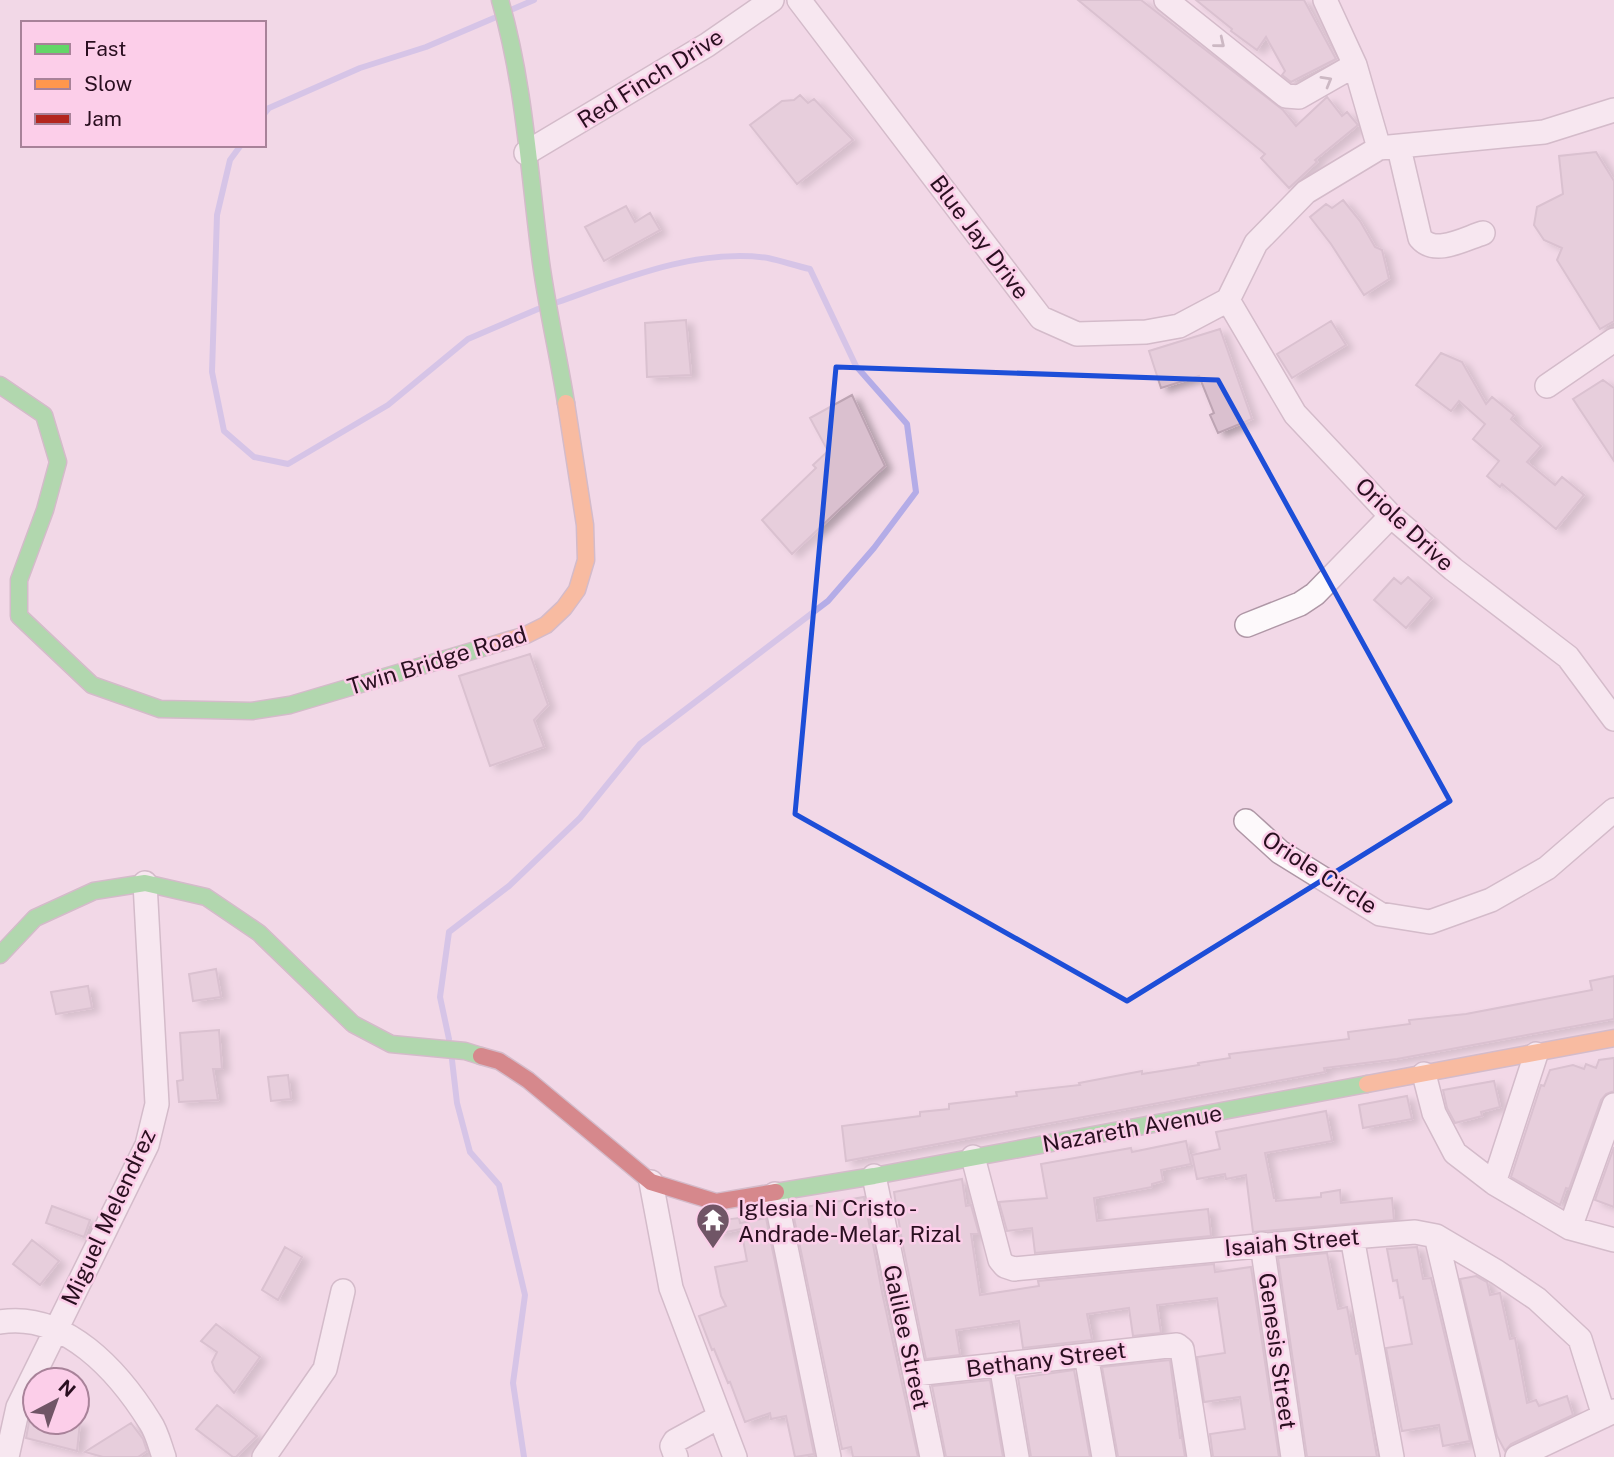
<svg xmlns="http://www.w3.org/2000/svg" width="1614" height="1457" viewBox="0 0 1614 1457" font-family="'Public Sans',sans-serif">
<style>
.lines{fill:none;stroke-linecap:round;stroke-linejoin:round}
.stream{stroke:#b4ace7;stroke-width:6}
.building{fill:#dac0cf;stroke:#bda4b3;stroke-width:2;filter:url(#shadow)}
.street-casing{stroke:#af97a6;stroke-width:26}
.fast-casing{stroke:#af97a6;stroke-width:19}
.slow-casing{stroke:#af97a6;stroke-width:19}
.jam-casing{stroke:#af97a6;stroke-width:19}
.street{stroke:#fdf9fb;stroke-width:23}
.fast{stroke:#63d668;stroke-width:16}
.slow{stroke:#ff974d;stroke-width:16}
.jam{stroke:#b3261e;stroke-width:16}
.oneway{stroke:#9e9098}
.marked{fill:none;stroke:#1d4ed8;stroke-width:5;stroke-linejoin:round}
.labels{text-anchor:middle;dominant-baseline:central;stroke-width:5;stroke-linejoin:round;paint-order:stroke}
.street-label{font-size:23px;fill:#2a0f20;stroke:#fccee9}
.poi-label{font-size:23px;fill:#2a0f20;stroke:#fccee9;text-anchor:start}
</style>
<defs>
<filter id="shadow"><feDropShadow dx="7" dy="4" stdDeviation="3.5" flood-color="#0004"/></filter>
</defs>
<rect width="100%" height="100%" fill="#f2d8e7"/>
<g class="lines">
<path class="stream" d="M 513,9 L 534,0
M 264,114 L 269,108 L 360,68 L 426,47 L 494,18
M 241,145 L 230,160 L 217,215 L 212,372 L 224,431 L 254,457 L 288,464 L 388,405 L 468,339 L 538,309
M 449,1039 L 440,997 L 449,932 L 509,886 L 580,818 L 640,744 L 828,601 L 874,548 L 916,492 L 907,424 L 856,366 L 810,269 C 796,266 782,261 768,258 C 696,248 623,279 558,302
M 452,1060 L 457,1103 L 470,1152 L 499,1185 L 525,1295 L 513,1383 L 524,1457"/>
</g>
<path class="building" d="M 1078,0 L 1141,0 L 1283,110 L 1296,126 L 1327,97 L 1342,116 L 1347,112 L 1358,125 L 1315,160 L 1317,162 L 1289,188 L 1261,158 L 1265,154 Z
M 1196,0 L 1304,0 L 1336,59 L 1291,82 L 1282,75 L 1285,71 L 1266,37 L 1257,50 L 1231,31 L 1232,29 Z
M 800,95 L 808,103 L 814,99 L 853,140 L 797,184 L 750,125 L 782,101 L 794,100 Z
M 1596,152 L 1614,181 L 1614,321 L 1600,329 L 1557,260 L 1562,248 L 1544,240 L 1534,225 L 1537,207 L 1563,194 L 1559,156 Z
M 1343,200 L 1360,221 L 1375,247 L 1382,250 L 1389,279 L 1364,295 L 1331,244 L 1310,217 L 1326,204 L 1332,208 Z
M 626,206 L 635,222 L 650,213 L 660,230 L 604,261 L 585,227 Z
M 686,320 L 691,375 L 647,377 L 645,323 Z
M 1331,321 L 1346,345 L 1292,378 L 1277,354 Z
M 1220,329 L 1252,419 L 1218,433 L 1210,415 L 1214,413 L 1199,376 L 1161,388 L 1149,351 Z
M 1441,353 L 1462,362 L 1486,404 L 1492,397 L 1514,415 L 1511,419 L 1541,446 L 1527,462 L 1555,485 L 1562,477 L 1584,495 L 1556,529 L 1502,484 L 1500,487 L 1487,476 L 1499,461 L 1473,439 L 1485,424 L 1459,401 L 1451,411 L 1416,385 Z
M 1603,380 L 1614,388 L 1614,461 L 1573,399 Z
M 852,395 L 885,466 L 792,554 L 762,520 L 816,468 L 813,465 L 828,451 L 810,418 Z
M 1408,577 L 1432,598 L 1406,628 L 1374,600 L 1394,578 L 1401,584 Z
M 530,654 L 548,705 L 534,720 L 544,747 L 490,766 L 459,676 Z
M 216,969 L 221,997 L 193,1001 L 189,974 Z
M 1614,976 L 1614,1019 L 1397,1059 L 1324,1068 L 1325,1072 L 846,1161 L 842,1126 L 920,1116 L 920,1112 L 949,1109 L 949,1104 L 1017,1096 L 1016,1092 L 1080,1085 L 1079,1083 L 1142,1071 L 1142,1074 L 1199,1065 L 1198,1063 L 1230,1058 L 1229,1054 L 1349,1039 L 1348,1032 L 1410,1024 L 1409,1020 L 1466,1014 L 1592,990 L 1590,981 Z
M 88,986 L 92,1008 L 56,1014 L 51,992 Z
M 219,1030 L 222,1069 L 213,1069 L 218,1100 L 179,1102 L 177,1081 L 183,1080 L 180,1033 Z
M 1614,1058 L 1614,1091 L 1606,1094 L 1601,1100 L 1569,1189 L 1566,1188 L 1560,1205 L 1511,1177 L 1539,1091 L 1541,1085 L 1544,1086 L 1550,1070 L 1573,1065 L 1584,1069 L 1586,1064 L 1596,1068 L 1599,1060 Z
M 288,1075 L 291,1099 L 271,1101 L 268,1077 Z
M 1494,1081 L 1500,1107 L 1481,1112 L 1482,1116 L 1455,1123 L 1447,1108 L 1443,1090 Z
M 1407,1096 L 1412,1119 L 1363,1128 L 1359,1105 Z
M 1326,1111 L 1332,1141 L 1265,1153 L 1274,1198 L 1276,1198 L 1276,1201 L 1321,1197 L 1321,1193 L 1340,1190 L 1341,1203 L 1392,1198 L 1394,1220 L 1253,1232 L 1246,1175 L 1226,1179 L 1225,1174 L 1197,1179 L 1192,1155 L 1220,1149 L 1216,1132 Z
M 1186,1141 L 1191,1164 L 1161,1170 L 1163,1181 L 1152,1184 L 1152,1187 L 1094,1198 L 1097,1221 L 1208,1209 L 1211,1236 L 1035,1253 L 1032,1228 L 1007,1231 L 999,1202 L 1047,1198 L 1041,1164 L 1131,1148 L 1132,1152 Z
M 1614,1147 L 1614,1207 L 1595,1200 Z
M 962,1179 L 966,1206 L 971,1205 L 979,1234 L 971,1234 L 980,1295 L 1039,1286 L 1038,1281 L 1214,1264 L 1215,1272 L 1251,1267 L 1279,1457 L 1213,1457 L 1210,1434 L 1245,1429 L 1240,1397 L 1204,1402 L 1197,1357 L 1225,1353 L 1217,1298 L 1157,1305 L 1161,1333 L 1133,1336 L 1129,1308 L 1087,1314 L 1092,1340 L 1023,1348 L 1019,1321 L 956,1330 L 960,1355 L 926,1359 L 902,1241 L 894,1192 Z
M 864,1197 L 883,1297 L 918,1457 L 853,1457 L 851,1447 L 842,1449 L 793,1213 L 794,1209 Z
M 52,1206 L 90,1220 L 84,1237 L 46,1223 Z
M 739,1218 L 740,1223 L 766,1218 L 814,1454 L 795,1457 L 786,1416 L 771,1419 L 770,1413 L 745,1422 L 730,1382 L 728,1383 L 714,1349 L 712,1350 L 699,1316 L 726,1306 L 721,1296 L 715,1267 L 747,1261 L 741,1229 L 717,1234 L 714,1221 Z
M 32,1240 L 59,1261 L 40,1285 L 13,1264 Z
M 285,1247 L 302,1257 L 278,1300 L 262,1290 Z
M 1417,1247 L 1423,1279 L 1431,1278 L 1470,1441 L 1443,1446 L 1439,1425 L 1402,1431 L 1386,1348 L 1412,1344 L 1403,1297 L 1400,1298 L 1397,1280 L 1393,1281 L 1387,1249 Z
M 1327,1253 L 1338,1309 L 1347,1307 L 1356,1354 L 1359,1353 L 1377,1457 L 1307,1457 L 1278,1258 Z
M 1476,1276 L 1487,1282 L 1490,1295 L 1500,1293 L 1510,1339 L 1515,1338 L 1527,1403 L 1536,1400 L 1539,1406 L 1567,1396 L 1573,1415 L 1511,1444 L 1505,1451 L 1497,1436 L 1460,1279 Z
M 216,1324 L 260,1357 L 234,1393 L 215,1371 L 212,1362 L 217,1352 L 201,1341 Z
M 1170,1360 L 1180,1438 L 1182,1438 L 1185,1457 L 1118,1457 L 1102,1367 Z
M 1074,1370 L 1090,1457 L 1031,1457 L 1018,1378 Z
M 990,1380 L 1003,1457 L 946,1457 L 932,1386 Z
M 217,1405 L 257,1436 L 236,1457 L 233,1457 L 196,1429 Z
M 29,1422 L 80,1422 L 77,1451 L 26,1438 Z
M 131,1423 L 143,1439 L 147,1451 L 138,1457 L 103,1457 L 85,1452 Z"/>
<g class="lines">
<g class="street-casing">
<path id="street" d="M 799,0 L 1041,318 L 1077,334 L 1146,332 L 1179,326 L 1228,300
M 1166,0 L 1286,96 L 1299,97 L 1355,65
M 1325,0 L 1355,65 L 1379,148
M 1379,148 L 1544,132 L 1614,110
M 1399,148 L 1420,238 C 1435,256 1464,239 1483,233
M 526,153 L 707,45 L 772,0
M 1228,300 L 1295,414 L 1391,516 L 1453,569 L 1568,657 L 1614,719
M 1228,300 L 1256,243 L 1306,192 L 1379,148
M 1547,386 L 1614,340
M 1247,625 L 1300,604 L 1315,594 L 1391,516
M 1246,821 L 1280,852 L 1380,914 L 1430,922 L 1491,900 L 1547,868 L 1614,810
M 1536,1054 L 1494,1183 L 1570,1228 L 1614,1240
M 1424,1074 L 1434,1113 L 1455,1153 L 1494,1183
M 973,1157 L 1000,1260 L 1005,1266 L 1014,1269 L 1352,1237 L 1415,1232 L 1436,1236 L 1497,1272 L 1537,1299 L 1580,1339 L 1604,1416
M 874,1176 L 932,1457
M 651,1182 L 671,1288 L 735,1457
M 775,1194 L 829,1457
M 1570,1228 L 1614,1105
M 1436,1236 L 1488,1457
M 1352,1237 L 1392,1457
M 1262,1244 L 1293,1457
M 0,1322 C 65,1311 119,1372 150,1422 C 157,1432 160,1446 164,1457
M 1086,1355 L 1104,1457
M 1001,1364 L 1017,1457
M 915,1374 L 1177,1345 L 1182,1349 L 1199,1457
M 7,1457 L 18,1407 L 147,1145 L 157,1104 L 145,883
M 264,1457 L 325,1369 L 343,1291
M 676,1457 L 672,1446 L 675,1441 L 719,1417
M 1517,1457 L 1614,1411"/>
</g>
<g class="fast-casing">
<path id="fast" d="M 500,0 C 524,82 529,170 540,255 C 546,304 558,353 566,403
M 0,385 L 44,415 L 58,462 L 45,510 L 19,580 L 19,616 L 92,685 L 160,709 L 252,711 L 290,705 L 489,646
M 0,955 L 35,918 L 94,891 L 145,883 L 206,897 L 259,933 L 353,1024 L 391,1044 L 465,1051 L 481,1056
M 776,1192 L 874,1176 L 1367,1084"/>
</g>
<g class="slow-casing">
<path id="slow" d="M 489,646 L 526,635 L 546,625 L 564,608 L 577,590 L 586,560 L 585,525 L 566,403
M 1367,1084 L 1614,1038"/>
</g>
<g class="jam-casing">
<path id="jam" d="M 481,1056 L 499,1061 L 528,1080 L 651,1182 L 716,1202 L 776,1192"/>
</g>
<use href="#street" class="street"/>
<use href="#fast" class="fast"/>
<use href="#slow" class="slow"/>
<use href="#jam" class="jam"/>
</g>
<defs><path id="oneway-chevron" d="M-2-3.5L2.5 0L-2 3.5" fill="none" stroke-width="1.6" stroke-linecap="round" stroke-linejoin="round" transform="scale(1.75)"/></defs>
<g class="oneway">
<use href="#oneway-chevron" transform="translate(1220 43) rotate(39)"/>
<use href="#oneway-chevron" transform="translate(1327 81) rotate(-30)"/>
</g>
<path d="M0 0H1614V1457H0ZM 836,367 L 1218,380 L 1450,801 L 1127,1001 L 795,814 Z" fill="#f2d8e7" fill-opacity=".55" fill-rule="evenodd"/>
<path class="marked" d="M 836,367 L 1218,380 L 1450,801 L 1127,1001 L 795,814 Z"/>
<defs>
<g id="temple-pin" transform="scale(1.75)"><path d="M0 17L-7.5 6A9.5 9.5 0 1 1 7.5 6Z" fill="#705566" stroke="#fccee9"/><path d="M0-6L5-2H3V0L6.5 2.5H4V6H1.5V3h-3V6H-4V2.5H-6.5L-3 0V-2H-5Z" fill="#fff"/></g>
</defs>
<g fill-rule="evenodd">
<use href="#temple-pin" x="713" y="1220"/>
</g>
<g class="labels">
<g class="street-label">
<text transform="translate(650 78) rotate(-32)">Red Finch Drive</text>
<text transform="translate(980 237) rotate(53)">Blue Jay Drive</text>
<text transform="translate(1405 524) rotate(43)">Oriole Drive</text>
<text transform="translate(437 660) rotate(-17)">Twin Bridge Road</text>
<text transform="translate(1320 872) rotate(33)">Oriole Circle</text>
<text transform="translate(1132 1128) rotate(-10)">Nazareth Avenue</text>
<text transform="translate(108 1217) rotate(-65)">Miguel Melendrez</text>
<text transform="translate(1292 1242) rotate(-5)">Isaiah Street</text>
<text transform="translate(907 1337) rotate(78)">Galilee Street</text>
<text transform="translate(1278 1351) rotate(82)">Genesis Street</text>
<text transform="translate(1046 1359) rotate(-7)">Bethany Street</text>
</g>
<g class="poi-label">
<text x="738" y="1207">Iglesia Ni Cristo -<tspan x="738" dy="26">Andrade-Melar, Rizal</tspan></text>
</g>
</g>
<rect x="21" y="21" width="245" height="126" fill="#fccee9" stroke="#a88299" stroke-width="2"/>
<rect x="35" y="44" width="35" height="10" fill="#63d668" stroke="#a88299" stroke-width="2"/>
<text x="84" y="56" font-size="21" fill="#2a0f20">Fast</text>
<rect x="35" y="79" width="35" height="10" fill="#ff974d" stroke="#a88299" stroke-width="2"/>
<text x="84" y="91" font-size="21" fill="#2a0f20">Slow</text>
<rect x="35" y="114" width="35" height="10" fill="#b3261e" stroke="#a88299" stroke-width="2"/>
<text x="84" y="126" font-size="21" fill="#2a0f20">Jam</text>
<g transform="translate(56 1401) rotate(41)"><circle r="33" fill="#fccee9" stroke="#a88299" stroke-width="2"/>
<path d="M0-5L12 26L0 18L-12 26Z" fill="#705566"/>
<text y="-10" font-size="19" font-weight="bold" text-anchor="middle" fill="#2a0f20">N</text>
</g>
</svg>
